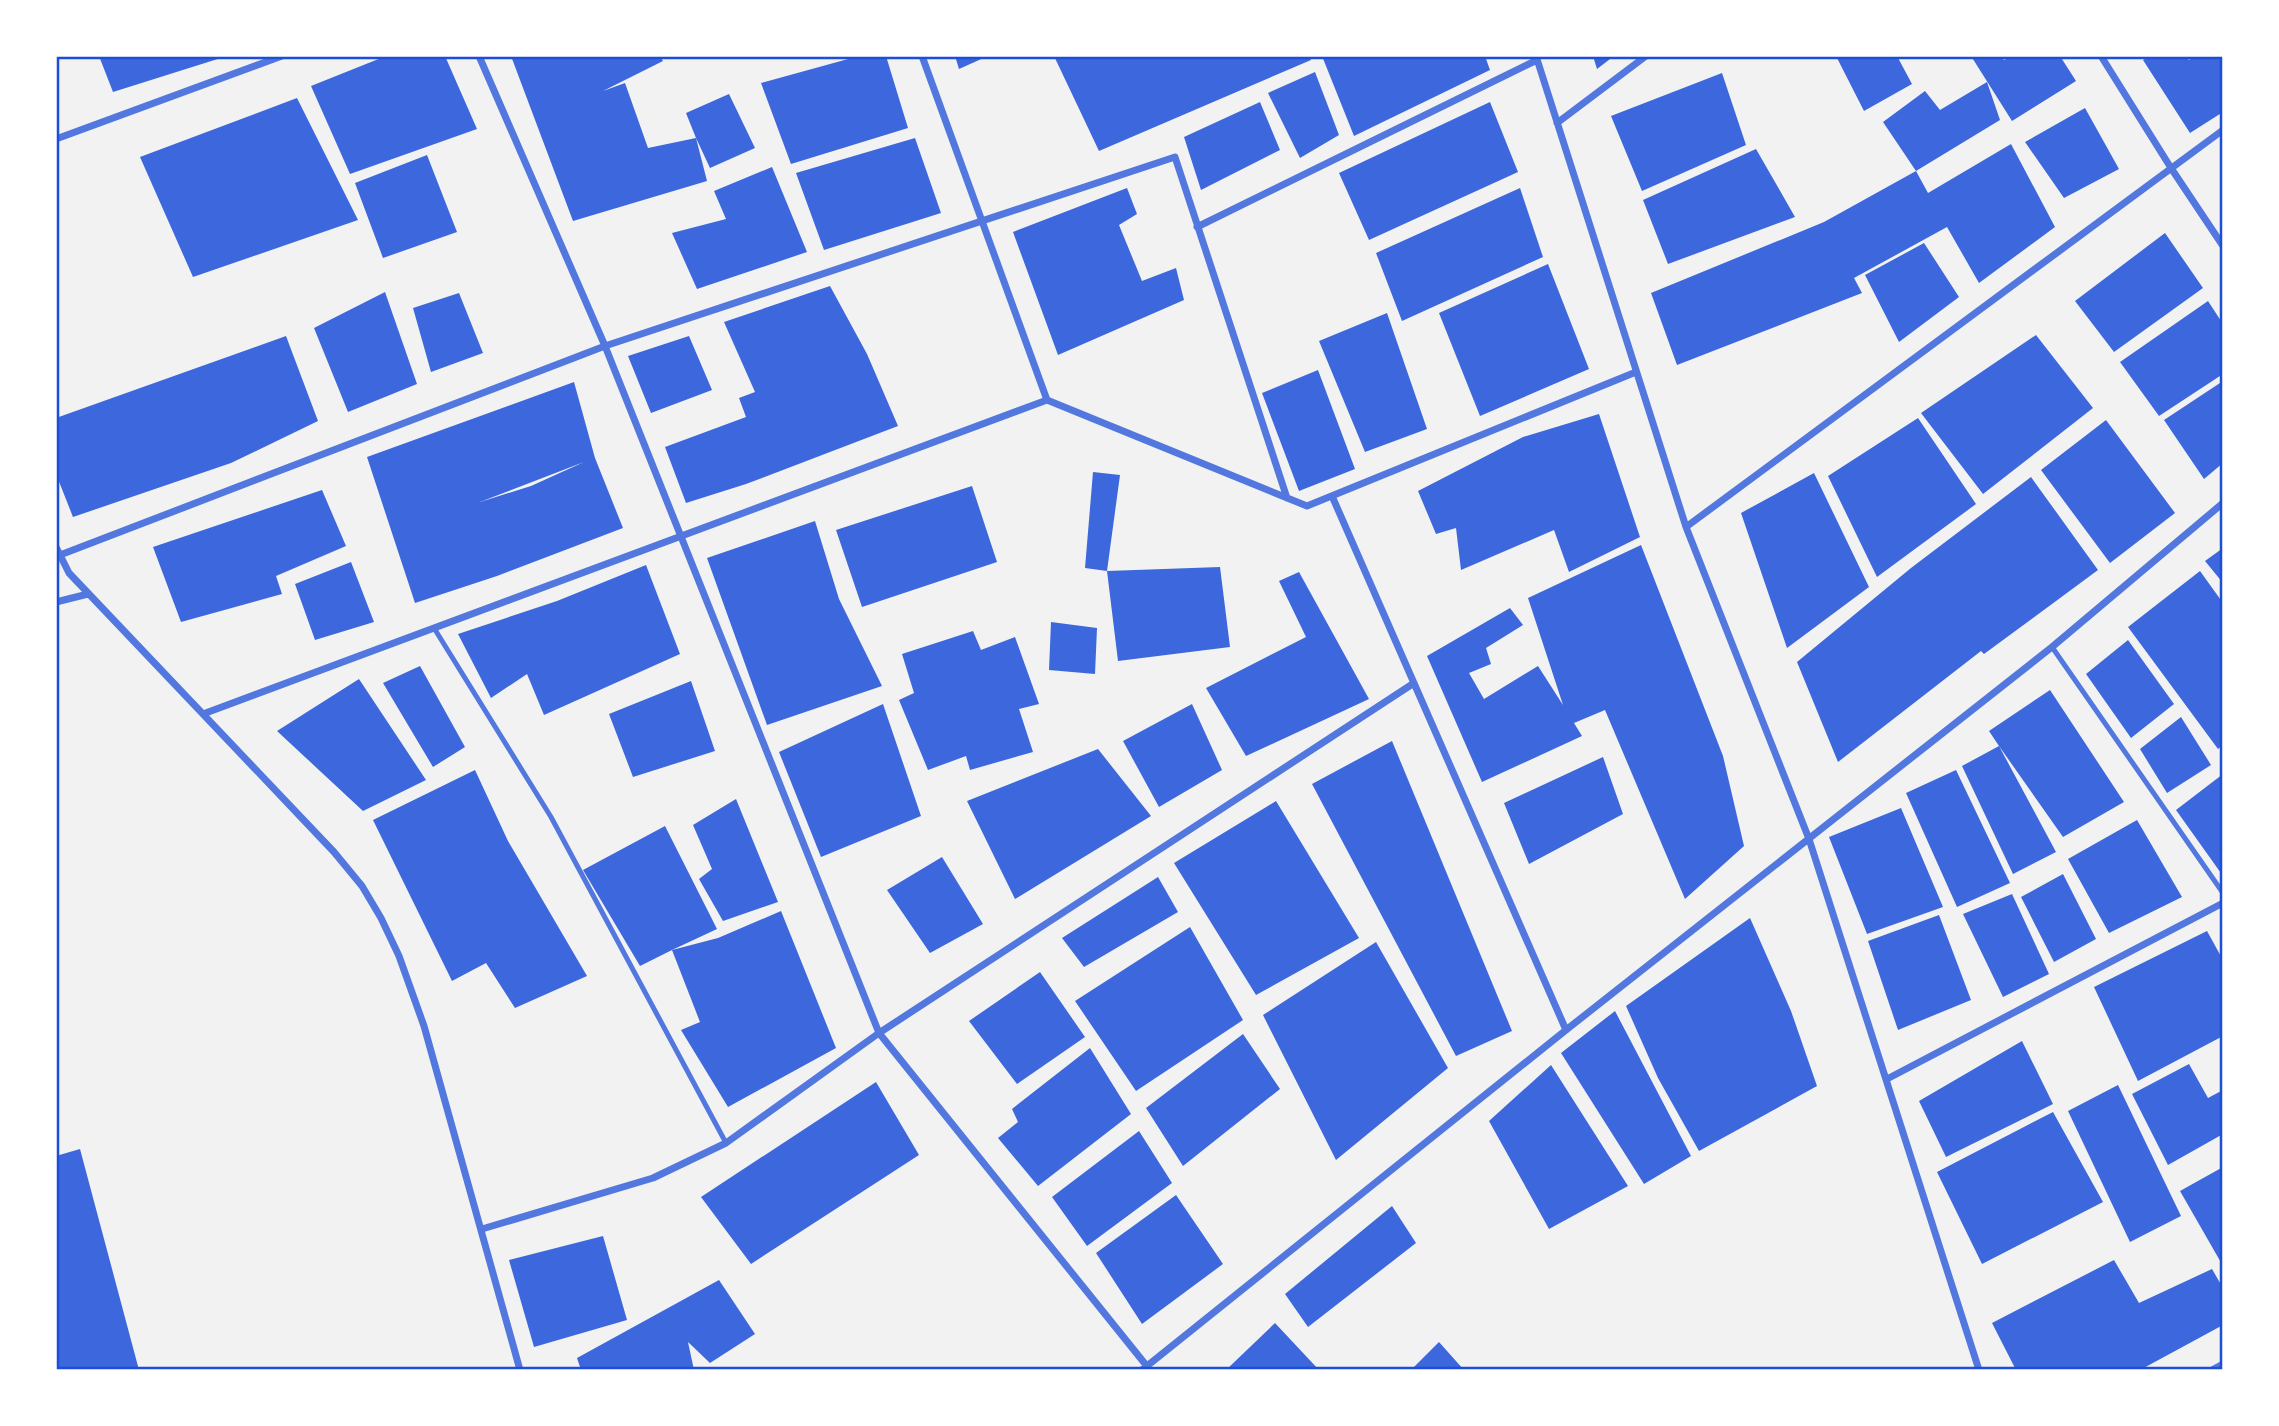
<svg xmlns="http://www.w3.org/2000/svg" width="2279" height="1426" viewBox="0 0 2279 1426" font-family="'DM Sans',sans-serif">
<style>
.building{fill:#3d67dc;fill-rule:evenodd}
.lines{fill:none;stroke-linecap:round;stroke-linejoin:round}
.service{stroke:#5277de;stroke-width:5}
.minor{stroke:#5277de;stroke-width:7}
.neatline{fill:none;stroke:#1d4ed8;stroke-width:2.5}
</style>
<rect width="100%" height="100%" fill="#f2f2f2"/>
<path class="building" d="M 99,56 L 224,56 L 224,57 L 113,92 Z
M 386,56 L 445,56 L 477,129 L 350,174 L 311,86 Z
M 511,56 L 660,56 L 663,61 L 603,91 L 625,83 L 648,148 L 696,138 L 686,113 L 729,94 L 755,148 L 710,168 L 696,138 L 707,181 L 573,221 Z
M 859,56 L 886,56 L 908,128 L 791,164 L 761,83 Z
M 955,56 L 988,56 L 959,69 Z
M 1054,56 L 1309,56 L 1311,60 L 1099,151 Z
M 1322,56 L 1485,56 L 1490,70 L 1354,136 Z
M 1593,56 L 1614,56 L 1597,69 Z
M 1836,56 L 1897,56 L 1912,84 L 1864,111 Z
M 1971,56 L 2001,56 L 2004,60 L 2012,56 L 2060,56 L 2076,81 L 2012,121 Z
M 2150,56 L 2186,56 L 2189,60 L 2194,56 L 2223,56 L 2223,112 L 2190,133 L 2143,60 Z
M 1315,72 L 1339,135 L 1300,158 L 1268,93 Z
M 1722,73 L 1746,145 L 1642,191 L 1611,116 Z
M 1987,82 L 2000,120 L 1916,171 L 1928,193 L 2011,144 L 2055,227 L 1979,283 L 1947,227 L 1854,278 L 1862,293 L 1677,365 L 1651,293 L 1824,222 L 1916,171 L 1883,122 L 1925,91 L 1940,110 Z
M 297,98 L 358,220 L 193,277 L 140,157 Z
M 1260,102 L 1280,150 L 1201,190 L 1184,137 Z
M 1490,102 L 1518,172 L 1369,240 L 1339,173 Z
M 2085,108 L 2119,169 L 2064,198 L 2025,142 Z
M 915,138 L 941,213 L 824,250 L 796,173 Z
M 1756,149 L 1795,217 L 1668,264 L 1643,200 Z
M 427,155 L 457,232 L 383,258 L 355,183 Z
M 772,167 L 807,252 L 697,289 L 672,233 L 726,219 L 714,191 Z
M 1127,188 L 1137,214 L 1119,225 L 1142,281 L 1176,268 L 1184,300 L 1058,355 L 1013,232 Z
M 1520,188 L 1543,257 L 1402,321 L 1376,253 Z
M 2165,233 L 2203,288 L 2114,352 L 2075,301 Z
M 1924,243 L 1959,297 L 1899,342 L 1865,275 Z
M 1548,264 L 1589,369 L 1480,416 L 1439,313 Z
M 830,286 L 867,354 L 898,426 L 746,484 L 686,503 L 665,447 L 746,417 L 739,398 L 755,392 L 724,322 Z
M 385,292 L 417,384 L 348,412 L 314,328 Z
M 459,293 L 483,353 L 431,372 L 413,308 Z
M 2208,301 L 2223,324 L 2223,374 L 2159,416 L 2120,362 Z
M 1387,313 L 1427,429 L 1365,452 L 1319,341 Z
M 2036,335 L 2093,408 L 1983,494 L 1921,413 Z
M 286,336 L 318,421 L 231,463 L 73,517 L 56,474 L 56,418 Z
M 689,336 L 712,390 L 651,413 L 628,356 Z
M 1318,370 L 1355,469 L 1299,491 L 1262,393 Z
M 2223,381 L 2223,463 L 2204,479 L 2164,420 Z
M 574,382 L 595,458 L 623,528 L 497,576 L 415,603 L 367,457 ZM 584,462 L 531,486 L 480,502 Z
M 1599,414 L 1640,537 L 1569,572 L 1554,530 L 1461,570 L 1456,528 L 1436,534 L 1418,491 L 1523,437 Z
M 1918,418 L 1976,504 L 1877,577 L 1828,476 Z
M 2106,420 L 2175,513 L 2110,563 L 2041,470 Z
M 1093,472 L 1120,475 L 1107,571 L 1220,567 L 1230,647 L 1118,661 L 1107,571 L 1085,568 Z
M 1814,473 L 1869,587 L 1787,648 L 1741,513 Z
M 2031,477 L 2098,570 L 1984,654 L 1981,651 L 1838,762 L 1797,662 L 1911,568 Z
M 972,486 L 997,562 L 862,607 L 836,530 Z
M 322,490 L 346,546 L 276,576 L 282,594 L 181,622 L 153,547 Z
M 815,521 L 839,599 L 882,686 L 767,725 L 707,558 Z
M 1641,545 L 1723,756 L 1744,846 L 1685,899 L 1605,710 L 1574,723 L 1582,736 L 1482,782 L 1427,656 L 1510,608 L 1523,625 L 1486,648 L 1491,664 L 1469,673 L 1484,699 L 1538,666 L 1563,705 L 1528,598 Z
M 2223,548 L 2223,583 L 2205,561 Z
M 351,562 L 374,622 L 315,640 L 295,584 Z
M 646,565 L 680,654 L 544,715 L 527,674 L 491,698 L 458,634 L 557,601 Z
M 2200,571 L 2223,603 L 2223,745 L 2218,749 L 2128,627 Z
M 1299,572 L 1369,699 L 1246,756 L 1206,688 L 1306,637 L 1279,581 Z
M 1051,622 L 1097,628 L 1095,674 L 1049,670 Z
M 973,631 L 981,650 L 1015,637 L 1039,704 L 1019,709 L 1033,752 L 970,770 L 966,756 L 928,770 L 899,700 L 914,693 L 902,654 Z
M 2128,640 L 2174,704 L 2131,738 L 2086,674 Z
M 420,666 L 465,747 L 433,767 L 383,683 Z
M 359,679 L 426,780 L 363,811 L 277,731 Z
M 691,681 L 715,751 L 633,777 L 609,714 Z
M 2050,690 L 2124,802 L 2063,837 L 1999,746 L 2056,852 L 2013,874 L 1962,766 L 1999,746 L 1989,731 Z
M 883,704 L 921,816 L 821,857 L 779,752 Z
M 1192,704 L 1222,770 L 1159,807 L 1123,741 Z
M 2181,717 L 2211,765 L 2167,793 L 2140,749 Z
M 1392,741 L 1512,1031 L 1456,1056 L 1312,784 Z
M 1098,749 L 1151,816 L 1015,899 L 967,801 Z
M 1603,757 L 1623,814 L 1529,864 L 1504,803 Z
M 475,770 L 508,841 L 587,976 L 515,1008 L 486,963 L 452,981 L 373,820 Z
M 1956,770 L 2010,883 L 1957,907 L 1906,793 Z
M 2223,774 L 2223,876 L 2176,810 Z
M 736,799 L 778,902 L 723,921 L 699,879 L 712,869 L 693,825 Z
M 1276,801 L 1359,938 L 1256,995 L 1174,863 Z
M 1901,808 L 1943,907 L 1867,934 L 1829,837 Z
M 2137,820 L 2182,897 L 2109,933 L 2068,859 Z
M 665,826 L 717,929 L 672,950 L 718,938 L 781,911 L 836,1048 L 728,1107 L 681,1030 L 700,1022 L 672,950 L 640,966 L 583,870 Z
M 942,857 L 983,924 L 930,953 L 887,890 Z
M 2063,874 L 2096,939 L 2054,962 L 2021,897 Z
M 1158,877 L 1178,912 L 1084,967 L 1062,938 Z
M 2012,894 L 2049,974 L 2003,997 L 1963,914 Z
M 1939,915 L 1971,1000 L 1898,1030 L 1868,941 Z
M 1750,918 L 1791,1011 L 1817,1086 L 1699,1151 L 1658,1078 L 1626,1006 Z
M 1190,927 L 1243,1020 L 1136,1091 L 1075,1001 Z
M 2207,931 L 2223,960 L 2223,1036 L 2138,1081 L 2094,987 Z
M 1376,942 L 1448,1068 L 1336,1160 L 1263,1015 Z
M 1040,972 L 1085,1037 L 1017,1084 L 969,1021 Z
M 1615,1011 L 1691,1156 L 1644,1184 L 1561,1053 Z
M 1243,1034 L 1280,1089 L 1183,1166 L 1146,1108 Z
M 2022,1041 L 2053,1104 L 1946,1157 L 1919,1101 Z
M 1090,1048 L 1131,1114 L 1038,1186 L 998,1138 L 1018,1122 L 1012,1109 Z
M 2189,1064 L 2208,1098 L 2223,1090 L 2223,1134 L 2168,1165 L 2132,1094 Z
M 1551,1065 L 1628,1186 L 1549,1229 L 1489,1121 Z
M 876,1082 L 919,1155 L 751,1264 L 701,1197 Z
M 2118,1085 L 2181,1216 L 2130,1242 L 2068,1111 Z
M 2053,1112 L 2103,1202 L 1982,1264 L 1937,1172 Z
M 1139,1131 L 1172,1183 L 1087,1246 L 1052,1197 Z
M 80,1149 L 139,1370 L 56,1370 L 56,1156 Z
M 2223,1167 L 2223,1266 L 2180,1191 Z
M 1176,1195 L 1223,1264 L 1142,1324 L 1096,1253 Z
M 1392,1206 L 1416,1243 L 1308,1327 L 1285,1294 Z
M 603,1236 L 627,1320 L 534,1347 L 509,1260 Z
M 2114,1260 L 2139,1303 L 2212,1269 L 2223,1288 L 2223,1325 L 2140,1370 L 2016,1370 L 1992,1323 Z
M 719,1280 L 755,1334 L 710,1363 L 688,1342 L 694,1370 L 581,1370 L 577,1358 Z
M 1275,1323 L 1319,1370 L 1226,1370 Z
M 1439,1342 L 1464,1370 L 1411,1370 Z"/>
<g class="lines">
<path class="service" d="M 434,628 L 551,817 L 726,1143
M 2052,647 L 2223,893"/>
<path class="minor" d="M 479,56 L 605,346 L 879,1033 L 1150,1370
M 922,56 L 1047,400
M 1536,56 L 1686,527 L 1809,839 L 1979,1370
M 2101,56 L 2171,168 L 2223,246
M 1557,123 L 1646,56
M 56,139 L 282,56
M 1197,227 L 1537,60
M 1332,496 L 1566,1030
M 1686,527 L 2223,130
M 56,547 L 69,573 L 334,852 L 362,886 L 381,918 L 399,956 L 424,1026 L 520,1370
M 60,555 L 605,346 L 1175,157 L 1287,498
M 56,602 L 88,594
M 203,714 L 1047,400 L 1307,506 L 1636,372
M 1887,1079 L 2223,903
M 482,1229 L 653,1178 L 726,1143 L 879,1033 L 1414,683
M 1142,1370 L 1566,1030 L 2052,647 L 2223,503
M 2212,1370 L 2223,1364"/>
</g>
<rect width="2279" height="1426" fill="none" stroke="#ffffff" stroke-width="116"/>
<rect x="58" y="58" width="2163" height="1310" class="neatline"/>
</svg>
